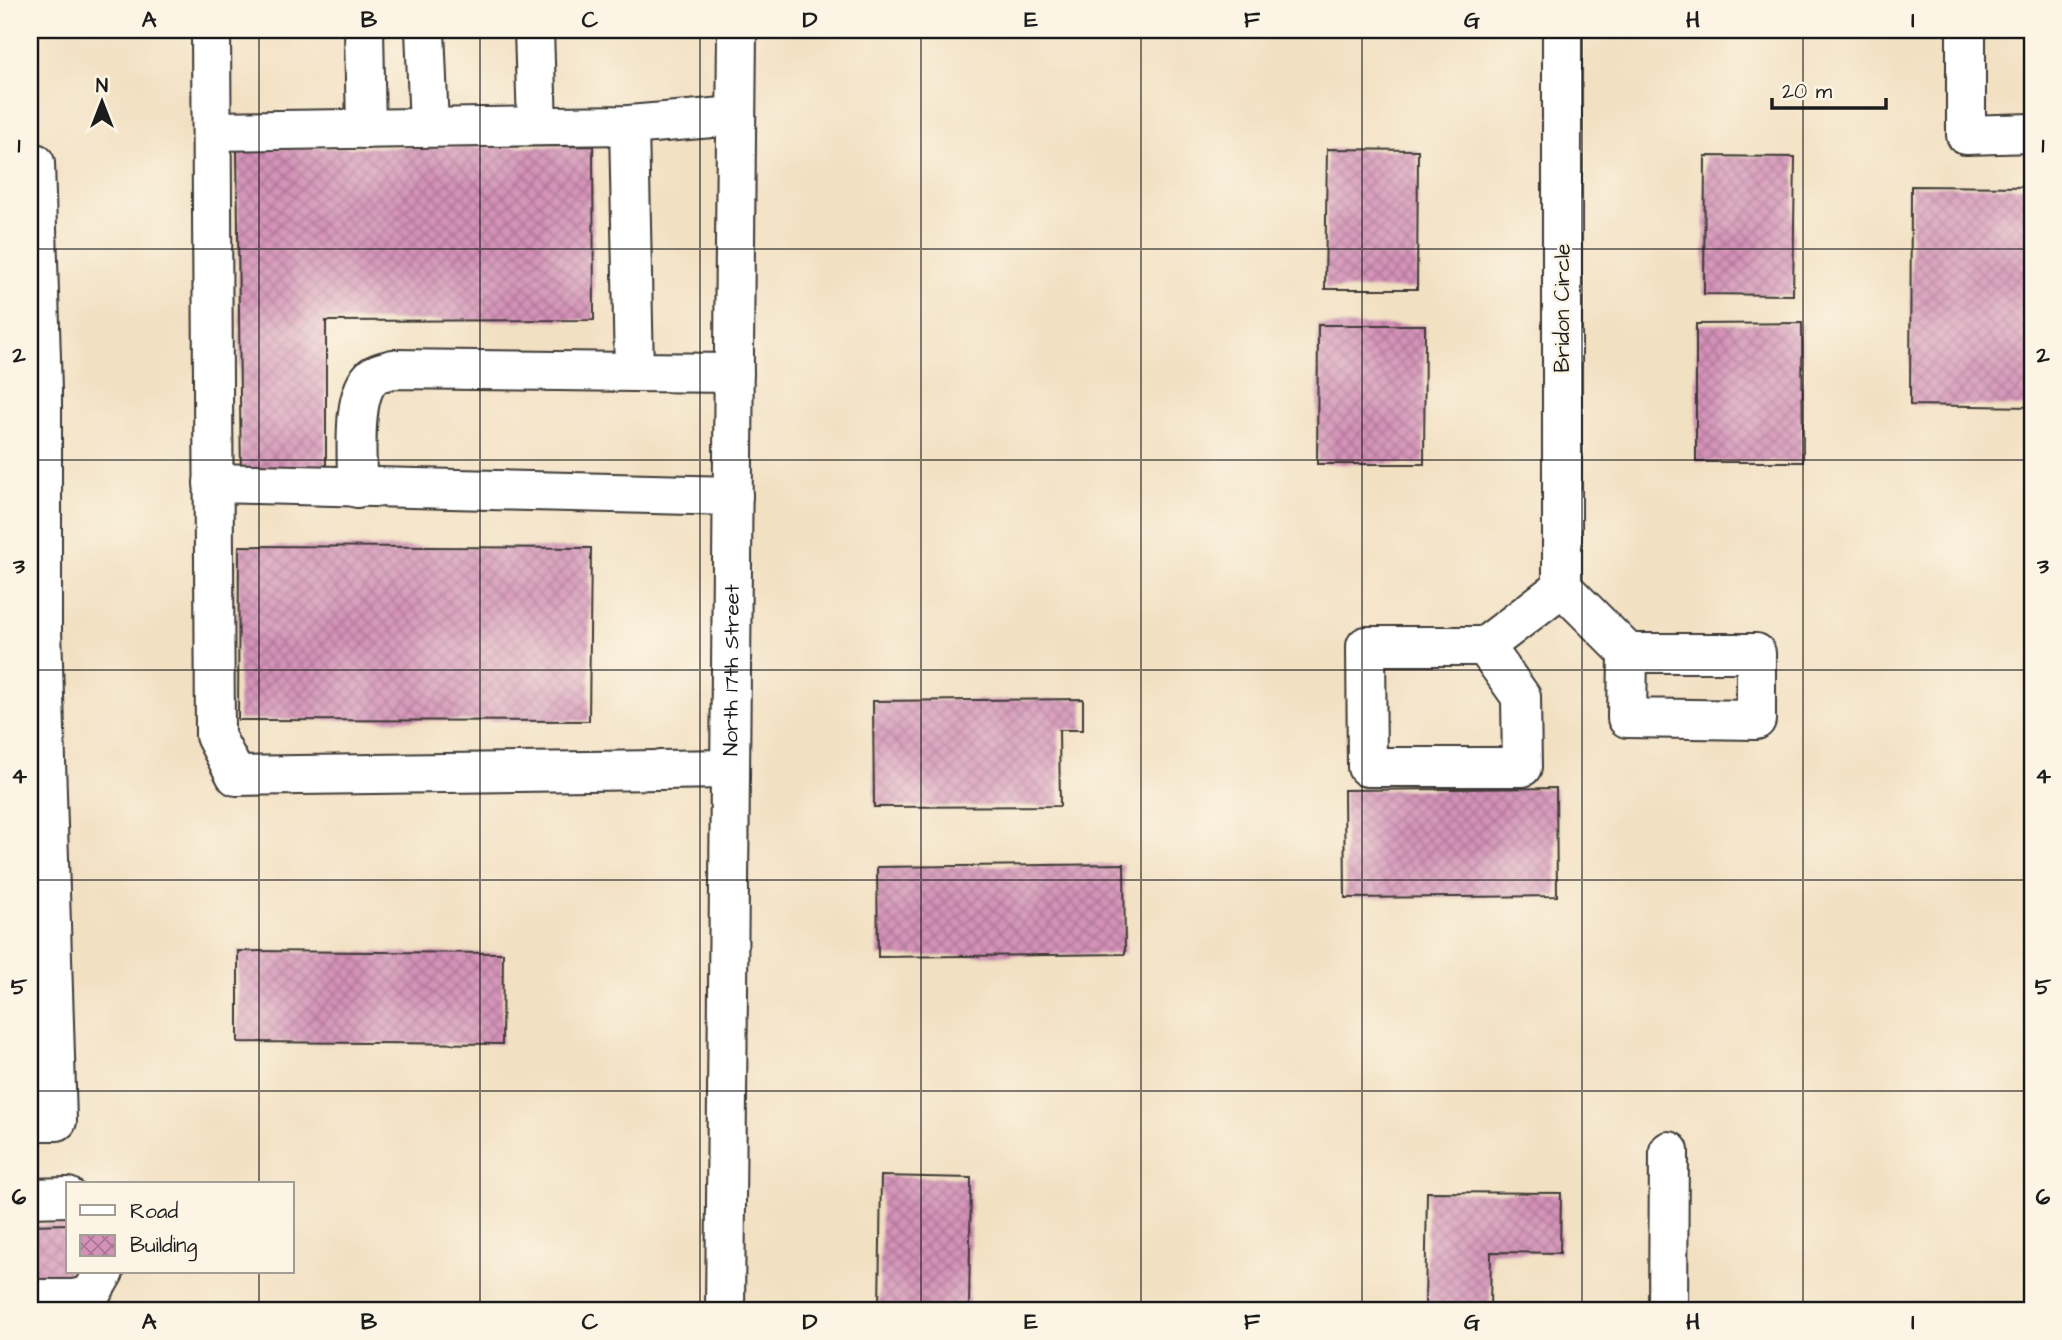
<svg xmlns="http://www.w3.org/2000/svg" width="2062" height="1340" viewBox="0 0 2062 1340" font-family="'Architects Daughter',sans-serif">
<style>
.building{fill:url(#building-cross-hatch)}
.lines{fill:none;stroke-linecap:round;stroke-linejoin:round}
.minor-casing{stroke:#3c3935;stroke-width:42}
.minor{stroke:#fff;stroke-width:38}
.grid{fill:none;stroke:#1c1c1c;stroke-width:2;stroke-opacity:0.55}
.labels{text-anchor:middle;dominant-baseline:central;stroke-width:5;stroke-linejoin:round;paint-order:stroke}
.street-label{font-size:21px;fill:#1c1c1c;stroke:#fcf5e5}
.neatline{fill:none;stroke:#1c1c1c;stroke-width:2.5}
.grid-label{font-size:23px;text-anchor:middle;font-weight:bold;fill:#1c1c1c}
</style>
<defs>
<pattern id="building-cross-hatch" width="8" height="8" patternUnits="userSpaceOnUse" patternTransform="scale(1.75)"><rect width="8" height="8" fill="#d492b8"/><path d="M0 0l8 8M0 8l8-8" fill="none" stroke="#ab7695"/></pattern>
</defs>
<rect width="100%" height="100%" fill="#fcf5e5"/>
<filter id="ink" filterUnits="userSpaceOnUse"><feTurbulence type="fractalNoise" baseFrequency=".0143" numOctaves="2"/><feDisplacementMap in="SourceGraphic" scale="14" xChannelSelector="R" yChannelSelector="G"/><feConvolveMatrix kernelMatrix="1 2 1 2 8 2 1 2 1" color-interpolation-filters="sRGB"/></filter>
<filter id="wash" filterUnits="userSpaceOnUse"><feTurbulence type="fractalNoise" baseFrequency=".00686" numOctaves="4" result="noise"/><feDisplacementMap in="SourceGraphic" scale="28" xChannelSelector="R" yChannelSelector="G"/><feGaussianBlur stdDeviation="1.57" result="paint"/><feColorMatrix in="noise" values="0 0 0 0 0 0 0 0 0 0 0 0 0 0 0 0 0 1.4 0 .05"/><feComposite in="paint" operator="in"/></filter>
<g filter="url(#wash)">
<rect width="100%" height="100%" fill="#f2e0c2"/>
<g id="blocks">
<path class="building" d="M 593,146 L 594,320 L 326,321 L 326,479 L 241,479 L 237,148 Z
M 1327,149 L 1418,150 L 1417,289 L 1325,289 Z
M 1705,156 L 1795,157 L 1793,295 L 1704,294 Z
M 1911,186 L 2032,187 L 2032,407 L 1910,405 Z
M 1802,323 L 1803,462 L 1696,462 L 1696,324 Z
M 1318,325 L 1425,325 L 1424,464 L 1317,464 Z
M 239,546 L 591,548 L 589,721 L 238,720 Z
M 1083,699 L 1083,730 L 1059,730 L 1060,806 L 874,807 L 873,701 Z
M 1556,788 L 1557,896 L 1345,898 L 1344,790 Z
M 1124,864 L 1125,954 L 878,957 L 877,867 Z
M 238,951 L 503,953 L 502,1044 L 238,1042 Z
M 881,1176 L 971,1178 L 969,1309 L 879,1308 Z
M 1427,1192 L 1561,1193 L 1560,1253 L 1491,1252 L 1490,1308 L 1425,1307 Z
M 68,1224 L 68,1272 L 83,1272 L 84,1281 L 30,1281 L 30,1225 Z"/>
</g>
</g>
<g filter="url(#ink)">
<use href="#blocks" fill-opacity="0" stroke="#3c3935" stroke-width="2"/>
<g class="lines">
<g class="minor-casing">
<g id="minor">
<path d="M 211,30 L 215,736 L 236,776 L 730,769"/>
<path d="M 364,30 L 366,129"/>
<path d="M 425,30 L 429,127"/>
<path d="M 534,30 L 537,126"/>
<path d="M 1562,30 L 1562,587"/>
<path d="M 1966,30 L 1966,135 L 2032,133"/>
<path d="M 629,125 L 634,372 L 734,373"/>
<path d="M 212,131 L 629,125 L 736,116"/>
<path d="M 30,163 L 35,163 L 42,391 L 42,630 L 57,1121 L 30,1121"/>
<path d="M 213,483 L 733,496"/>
<path d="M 357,488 C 358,460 350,395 373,376 C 378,372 386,371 393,369 L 634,372"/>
<path d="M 1562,587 L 1628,653 L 1756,653 L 1756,720 L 1627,718 L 1628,653"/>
<path d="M 1485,646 L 1521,697 L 1522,767 L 1367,767 L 1366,646 L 1485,646 L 1562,587"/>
<path d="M 30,1198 L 68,1197"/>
<path d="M 30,1299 L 73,1299 L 90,1296 L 104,1272"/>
<path id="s1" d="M 725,1310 L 737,30"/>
<path d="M 1668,1310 L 1669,1151"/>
</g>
</g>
<use href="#minor" class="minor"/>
</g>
</g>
<path class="grid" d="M 259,30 L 259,1184M 480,30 L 480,1310M 700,30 L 700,1310M 921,30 L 921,1310M 1141,30 L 1141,1310M 1362,30 L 1362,1310M 1582,30 L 1582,1310M 1803,30 L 1803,1310M 30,249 L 2032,249M 30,460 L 2032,460M 30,670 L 2032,670M 30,880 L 2032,880M 30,1091 L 2032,1091M 259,1272 L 259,1310"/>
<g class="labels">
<g class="street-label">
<text transform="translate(1562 308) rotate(-90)">Bridon Circle</text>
<text stroke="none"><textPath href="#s1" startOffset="640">North 17th Street</textPath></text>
</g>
</g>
<rect width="2062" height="1340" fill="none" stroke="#fcf5e5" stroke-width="77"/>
<rect x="66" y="1182" width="228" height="91" fill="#fcf5e5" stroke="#a29e95" stroke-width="2"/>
<rect x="80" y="1205" width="35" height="10" fill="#ffffff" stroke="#a29e95" stroke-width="2"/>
<text x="130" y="1218" font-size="21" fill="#1c1c1c">Road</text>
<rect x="80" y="1235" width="35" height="21" fill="url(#building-cross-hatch)" stroke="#a29e95" stroke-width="2"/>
<text x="130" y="1252" font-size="21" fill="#1c1c1c">Building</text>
<g transform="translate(102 102)" stroke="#fcf5e5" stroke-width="5" paint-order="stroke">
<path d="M0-5L12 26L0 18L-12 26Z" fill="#1c1c1c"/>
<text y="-10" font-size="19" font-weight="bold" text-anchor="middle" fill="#1c1c1c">N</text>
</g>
<path d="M1772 98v10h114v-10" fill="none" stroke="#1c1c1c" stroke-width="3.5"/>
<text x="1782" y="98" font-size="21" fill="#1c1c1c" stroke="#fcf5e5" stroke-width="5" paint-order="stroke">20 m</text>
<rect x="38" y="38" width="1986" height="1264" class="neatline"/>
<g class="grid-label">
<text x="149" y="27">A</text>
<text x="369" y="27">B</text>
<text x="590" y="27">C</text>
<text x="810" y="27">D</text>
<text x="1031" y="27">E</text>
<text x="1252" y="27">F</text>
<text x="1472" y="27">G</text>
<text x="1693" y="27">H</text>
<text x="1913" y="27">I</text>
<text x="19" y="152">1</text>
<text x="2043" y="152">1</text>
<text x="19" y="362">2</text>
<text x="2043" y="362">2</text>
<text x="19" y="573">3</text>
<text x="2043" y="573">3</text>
<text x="19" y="783">4</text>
<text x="2043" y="783">4</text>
<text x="19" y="994">5</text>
<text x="2043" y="994">5</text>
<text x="19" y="1204">6</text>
<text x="2043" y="1204">6</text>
<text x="149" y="1329">A</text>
<text x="369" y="1329">B</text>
<text x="590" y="1329">C</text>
<text x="810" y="1329">D</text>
<text x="1031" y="1329">E</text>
<text x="1252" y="1329">F</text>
<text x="1472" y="1329">G</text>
<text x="1693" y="1329">H</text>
<text x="1913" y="1329">I</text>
</g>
</svg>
